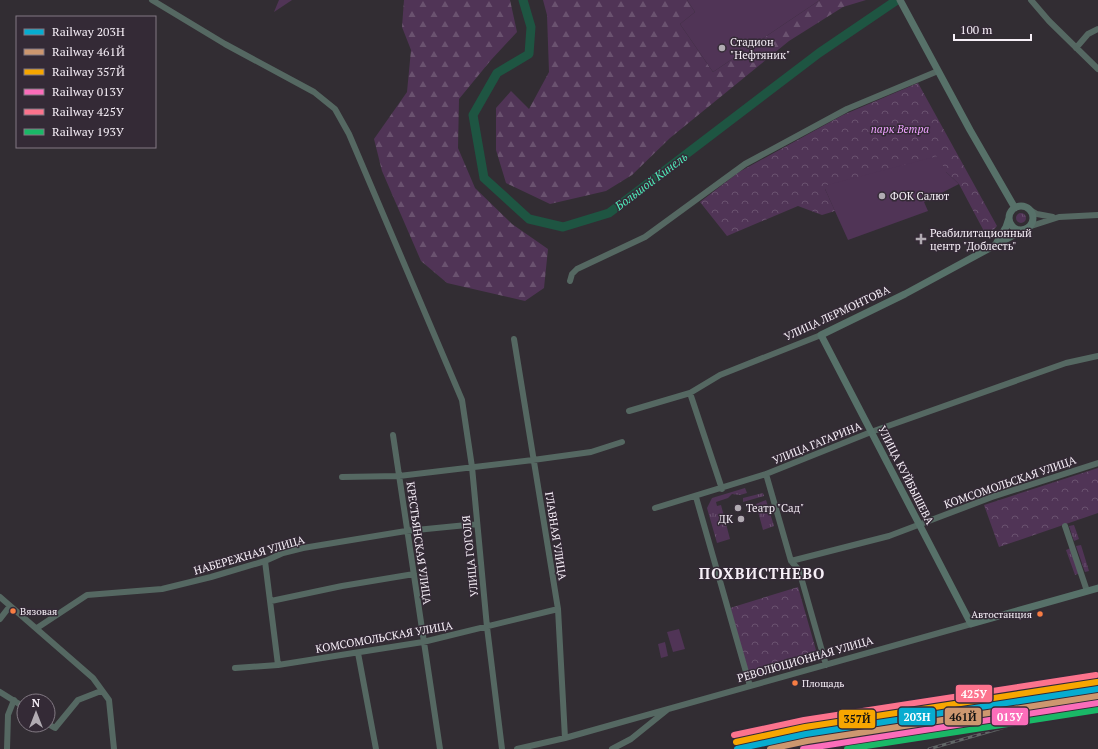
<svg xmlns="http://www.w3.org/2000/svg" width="1098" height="749" viewBox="0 0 1098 749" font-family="'PT Serif',serif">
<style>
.grass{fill:url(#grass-tufts)}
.forest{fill:url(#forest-firs)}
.park{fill:url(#park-crowns)}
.pitch{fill:#503456}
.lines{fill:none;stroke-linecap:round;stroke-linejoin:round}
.river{stroke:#1e5542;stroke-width:9}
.minor{stroke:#556862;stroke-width:6}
.major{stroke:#577169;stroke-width:7}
.rail-casing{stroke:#616666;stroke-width:3}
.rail{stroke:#342a36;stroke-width:1.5;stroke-dasharray:4.5;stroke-linecap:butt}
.rail-1-casing{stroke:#342a36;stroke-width:9}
.rail-2-casing{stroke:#342a36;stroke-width:9}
.rail-3-casing{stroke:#342a36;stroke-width:9}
.rail-4-casing{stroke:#342a36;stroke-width:9}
.rail-5-casing{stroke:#342a36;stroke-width:9}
.rail-6-casing{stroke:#342a36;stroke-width:9}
.rail-1{stroke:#06acd0;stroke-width:6}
.rail-2{stroke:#cd976f;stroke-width:6}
.rail-3{stroke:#f7a600;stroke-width:6}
.rail-4{stroke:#fb6dba;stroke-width:6}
.rail-5{stroke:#fc738d;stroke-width:6}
.rail-6{stroke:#1ab867;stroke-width:6}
.poi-dot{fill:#b1abb2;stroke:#342a36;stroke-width:1.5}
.bus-dot{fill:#f77d43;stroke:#342a36;stroke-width:1.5}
.labels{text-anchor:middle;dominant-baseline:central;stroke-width:3;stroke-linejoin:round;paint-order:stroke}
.bus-label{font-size:10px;fill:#f6eff7;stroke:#342a36;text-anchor:start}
.poi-label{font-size:11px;fill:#f6eff7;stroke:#342a36;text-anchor:start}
.park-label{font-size:11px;font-style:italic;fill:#efa2ff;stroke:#342a36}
.street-label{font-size:11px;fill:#f6eff7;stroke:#342a36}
.water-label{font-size:12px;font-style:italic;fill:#4febb8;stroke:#342a36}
.district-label{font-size:15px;font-weight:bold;letter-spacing:1px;fill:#f6eff7;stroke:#342a36}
.line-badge{stroke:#342a36;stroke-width:1.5}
.badge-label{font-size:11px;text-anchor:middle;font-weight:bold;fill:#fff}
.pale-badge-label{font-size:11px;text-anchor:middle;font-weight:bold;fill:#111}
</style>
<defs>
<pattern id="grass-tufts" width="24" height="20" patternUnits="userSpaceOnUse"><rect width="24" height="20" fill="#503456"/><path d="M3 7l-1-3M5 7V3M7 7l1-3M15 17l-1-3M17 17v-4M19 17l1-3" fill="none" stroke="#6a526f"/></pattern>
<pattern id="forest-firs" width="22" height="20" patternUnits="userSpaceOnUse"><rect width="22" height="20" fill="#503456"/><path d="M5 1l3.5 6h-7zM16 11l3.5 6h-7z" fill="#6a526f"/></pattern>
<pattern id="park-crowns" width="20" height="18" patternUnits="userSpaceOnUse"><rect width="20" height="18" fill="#503456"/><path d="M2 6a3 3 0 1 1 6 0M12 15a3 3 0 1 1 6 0" fill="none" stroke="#6a526f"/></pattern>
</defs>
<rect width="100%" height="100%" fill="#322d33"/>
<path class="grass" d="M1016 218a5 5 0 1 1 10 0a5 5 0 1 1-10 0Z
M 745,488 L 747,493 L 740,495 L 732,494 L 728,498 L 716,502 L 717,506 L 721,505 L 730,539 L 717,543 L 707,508 L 712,498 Z
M 763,493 L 764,496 L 743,502 L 743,498 Z
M 766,500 L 774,526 L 763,530 L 756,504 Z
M 1074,525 L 1079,539 L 1074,541 L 1069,526 Z
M 1081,545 L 1089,571 L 1085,572 L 1076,546 Z
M 1071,548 L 1080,573 L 1075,575 L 1066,550 Z"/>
<path class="forest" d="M 279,0 L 292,0 L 274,12 Z
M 404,0 L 510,0 L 517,32 L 491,60 L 459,99 L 458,148 L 475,188 L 512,224 L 548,249 L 544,288 L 525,301 L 447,283 L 421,261 L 382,171 L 374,139 L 407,92 L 411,50 L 402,27 Z
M 543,0 L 687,0 L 695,12 L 680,24 L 713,72 L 820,0 L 866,0 L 843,7 L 789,41 L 670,138 L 632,175 L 606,191 L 550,204 L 506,183 L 496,150 L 496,108 L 511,91 L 529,109 L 549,72 L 547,15 Z"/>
<path class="park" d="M 918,83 L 997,226 L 987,237 L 959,184 L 946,172 L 825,189 L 835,211 L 822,215 L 798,206 L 727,236 L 700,202 L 739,172 L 843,115 Z
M 1098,468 L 1098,513 L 999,547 L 984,505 Z
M 798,587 L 818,657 L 750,677 L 730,608 Z"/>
<path class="pitch" d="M 687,0 L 820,0 L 713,72 L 680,24 L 695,12 Z
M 938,156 L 946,172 L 959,184 L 924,202 L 928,211 L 848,240 L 825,189 L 827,185 Z
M 679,629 L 685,649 L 673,652 L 667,632 Z
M 665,642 L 668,656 L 661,658 L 658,644 Z"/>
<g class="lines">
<path class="river" d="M 523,0 L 531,27 L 529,54 L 497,73 L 473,115 L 484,178 L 529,219 L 563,227 L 609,213 L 819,53 L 897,0"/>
<path class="minor" d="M 152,0 L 225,44 L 314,92 L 335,109 L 349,134 L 462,400 L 472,467 L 487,627 L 502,749
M 1031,0 L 1049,21 L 1098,69
M 1076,48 L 1088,34 L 1098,29
M 1030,210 L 1037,214 L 1053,217
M 1028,227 L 1059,217 L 1098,215
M 570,281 L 572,274 L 577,269 L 645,237 L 745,164 L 847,109 L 938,71
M 514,339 L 558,609 L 565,738
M 690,393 L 722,489
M 629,411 L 690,393 L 720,375 L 821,335
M 393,435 L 440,749
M 766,474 L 791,561 L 799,570 L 826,665
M 342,477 L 399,476 L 533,460 L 591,452 L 622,442
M 696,497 L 750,686
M 655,508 L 766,474 L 871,432 L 1066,363 L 1098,356
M 1065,526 L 1087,591
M 265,561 L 278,665
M 791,561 L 889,536 L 992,497 L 1098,463
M 0,597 L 93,678 L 109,700 L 114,749
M 271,601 L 342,586 L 414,574
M 0,619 L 10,606
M 37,628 L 87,595 L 162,589 L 211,577 L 265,561 L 283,553 L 303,548 L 406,531 L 477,524
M 358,653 L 376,749
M 235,668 L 278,665 L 423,642 L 558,609
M 0,692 L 24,707
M 48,724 L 55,728 L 78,700 L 101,691
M 7,749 L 8,715 L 14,700
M 517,749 L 565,738 L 971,624
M 612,749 L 631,739 L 667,710"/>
<path class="major" d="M 900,0 L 970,130 L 1015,208
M1009 218a12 12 0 1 1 24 0a12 12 0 1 1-24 0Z
M 1025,229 L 905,294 L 821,335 L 971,624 L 1098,588
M 997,242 L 1006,227 L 1009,218"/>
<g class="rail-casing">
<path id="rail" d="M 962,713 L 1008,711
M 929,749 L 1068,709"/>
</g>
<use href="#rail" class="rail"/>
<g class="rail-1-casing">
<path id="rail-1" d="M 737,749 L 806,734 L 1098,689"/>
</g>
<g class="rail-2-casing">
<path id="rail-2" d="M 770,749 L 807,741 L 1098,696"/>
</g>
<g class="rail-3-casing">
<path id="rail-3" d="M 736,742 L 805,727 L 1097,682"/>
</g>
<g class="rail-4-casing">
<path id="rail-4" d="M 803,749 L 1098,703"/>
</g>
<g class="rail-5-casing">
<path id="rail-5" d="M 734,735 L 804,720 L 1096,675"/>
</g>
<g class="rail-6-casing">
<path id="rail-6" d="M 847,749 L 1098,710"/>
</g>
<use href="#rail-1" class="rail-1"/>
<use href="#rail-2" class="rail-2"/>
<use href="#rail-3" class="rail-3"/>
<use href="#rail-4" class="rail-4"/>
<use href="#rail-5" class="rail-5"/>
<use href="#rail-6" class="rail-6"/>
</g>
<g class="poi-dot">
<circle cx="722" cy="48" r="4"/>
<circle cx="882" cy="196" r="4"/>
<path d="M919 233h4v4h4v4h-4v4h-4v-4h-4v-4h4z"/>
<circle cx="738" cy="508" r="4"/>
<circle cx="741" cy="519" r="4"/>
</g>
<g class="bus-dot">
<circle cx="13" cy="611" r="3.5"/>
<circle cx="1040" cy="614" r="3.5"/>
<circle cx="795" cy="683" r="3.5"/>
</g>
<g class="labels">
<g class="bus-label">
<text x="20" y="611">Вязовая</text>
<text x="1032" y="614" text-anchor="end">Автостанция</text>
<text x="802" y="683">Площадь</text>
</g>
<g class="poi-label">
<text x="730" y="42">Стадион<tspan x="730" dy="13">"Нефтяник"</tspan></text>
<text x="890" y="196">ФОК Салют</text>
<text x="930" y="233">Реабилитационный<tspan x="930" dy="13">центр "Доблесть"</tspan></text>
<text x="746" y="508">Театр "Сад"</text>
<text x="733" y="519" text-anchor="end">ДК</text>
</g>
<g class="park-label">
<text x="900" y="129">парк Ветра</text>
</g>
<g class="street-label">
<text transform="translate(837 313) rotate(-25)">УЛИЦА ЛЕРМОНТОВА</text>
<text transform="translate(817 443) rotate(-22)">УЛИЦА ГАГАРИНА</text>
<text transform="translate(906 475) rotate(63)">УЛИЦА КУЙБЫШЕВА</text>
<text transform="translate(1010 482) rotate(-19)">КОМСОМОЛЬСКАЯ УЛИЦА</text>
<text transform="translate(556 536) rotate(81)">ГЛАВНАЯ УЛИЦА</text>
<text transform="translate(419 543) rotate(82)">КРЕСТЬЯНСКАЯ УЛИЦА</text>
<text transform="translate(249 555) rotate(-16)">НАБЕРЕЖНАЯ УЛИЦА</text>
<text transform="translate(470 556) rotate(-96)">УЛИЦА ГОГОЛЯ</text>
<text transform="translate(384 637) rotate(-10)">КОМСОМОЛЬСКАЯ УЛИЦА</text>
<text transform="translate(805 659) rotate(-16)">РЕВОЛЮЦИОННАЯ УЛИЦА</text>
</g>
<g class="water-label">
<text transform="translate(651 181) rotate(-37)">Большой Кинель</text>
</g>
<g class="district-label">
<text x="762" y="573">ПОХВИСТНЕВО</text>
</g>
</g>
<g class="line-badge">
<rect x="955" y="684" width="38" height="19" rx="4" fill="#fc738d"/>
<rect x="991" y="707" width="38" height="19" rx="4" fill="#fb6dba"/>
<rect x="944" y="707" width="38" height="19" rx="4" fill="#cd976f"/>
<rect x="898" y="707" width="38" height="19" rx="4" fill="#06acd0"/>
<rect x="838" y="709" width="38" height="20" rx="4" fill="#f7a600"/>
</g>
<g class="badge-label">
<text x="974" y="698">425У</text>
<text x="1010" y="721">013У</text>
<text x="917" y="721">203Н</text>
</g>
<g class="pale-badge-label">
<text x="963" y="721">461Й</text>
<text x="857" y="723">357Й</text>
</g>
<rect x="16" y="16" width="140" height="132" fill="#342a36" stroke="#827983"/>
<rect x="24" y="29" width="20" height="6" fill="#06acd0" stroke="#827983"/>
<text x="52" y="36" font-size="12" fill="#f6eff7">Railway 203Н</text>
<rect x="24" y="49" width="20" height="6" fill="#cd976f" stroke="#827983"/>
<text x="52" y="56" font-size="12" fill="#f6eff7">Railway 461Й</text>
<rect x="24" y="69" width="20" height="6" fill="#f7a600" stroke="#827983"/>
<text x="52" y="76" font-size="12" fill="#f6eff7">Railway 357Й</text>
<rect x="24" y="89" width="20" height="6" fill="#fb6dba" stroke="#827983"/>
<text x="52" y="96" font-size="12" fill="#f6eff7">Railway 013У</text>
<rect x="24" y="109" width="20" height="6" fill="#fc738d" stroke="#827983"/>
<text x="52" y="116" font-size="12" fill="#f6eff7">Railway 425У</text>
<rect x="24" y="129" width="20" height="6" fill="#1ab867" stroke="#827983"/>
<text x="52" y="136" font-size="12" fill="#f6eff7">Railway 193У</text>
<g transform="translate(36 713)"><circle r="19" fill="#342a36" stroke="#827983"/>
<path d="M0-3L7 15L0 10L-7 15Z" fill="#b1abb2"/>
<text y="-6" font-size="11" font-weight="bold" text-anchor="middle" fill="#f6eff7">N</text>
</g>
<path d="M954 34v6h77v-6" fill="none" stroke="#f6eff7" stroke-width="2"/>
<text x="960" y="34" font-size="12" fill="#f6eff7" stroke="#342a36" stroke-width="3" paint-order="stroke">100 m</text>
</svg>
